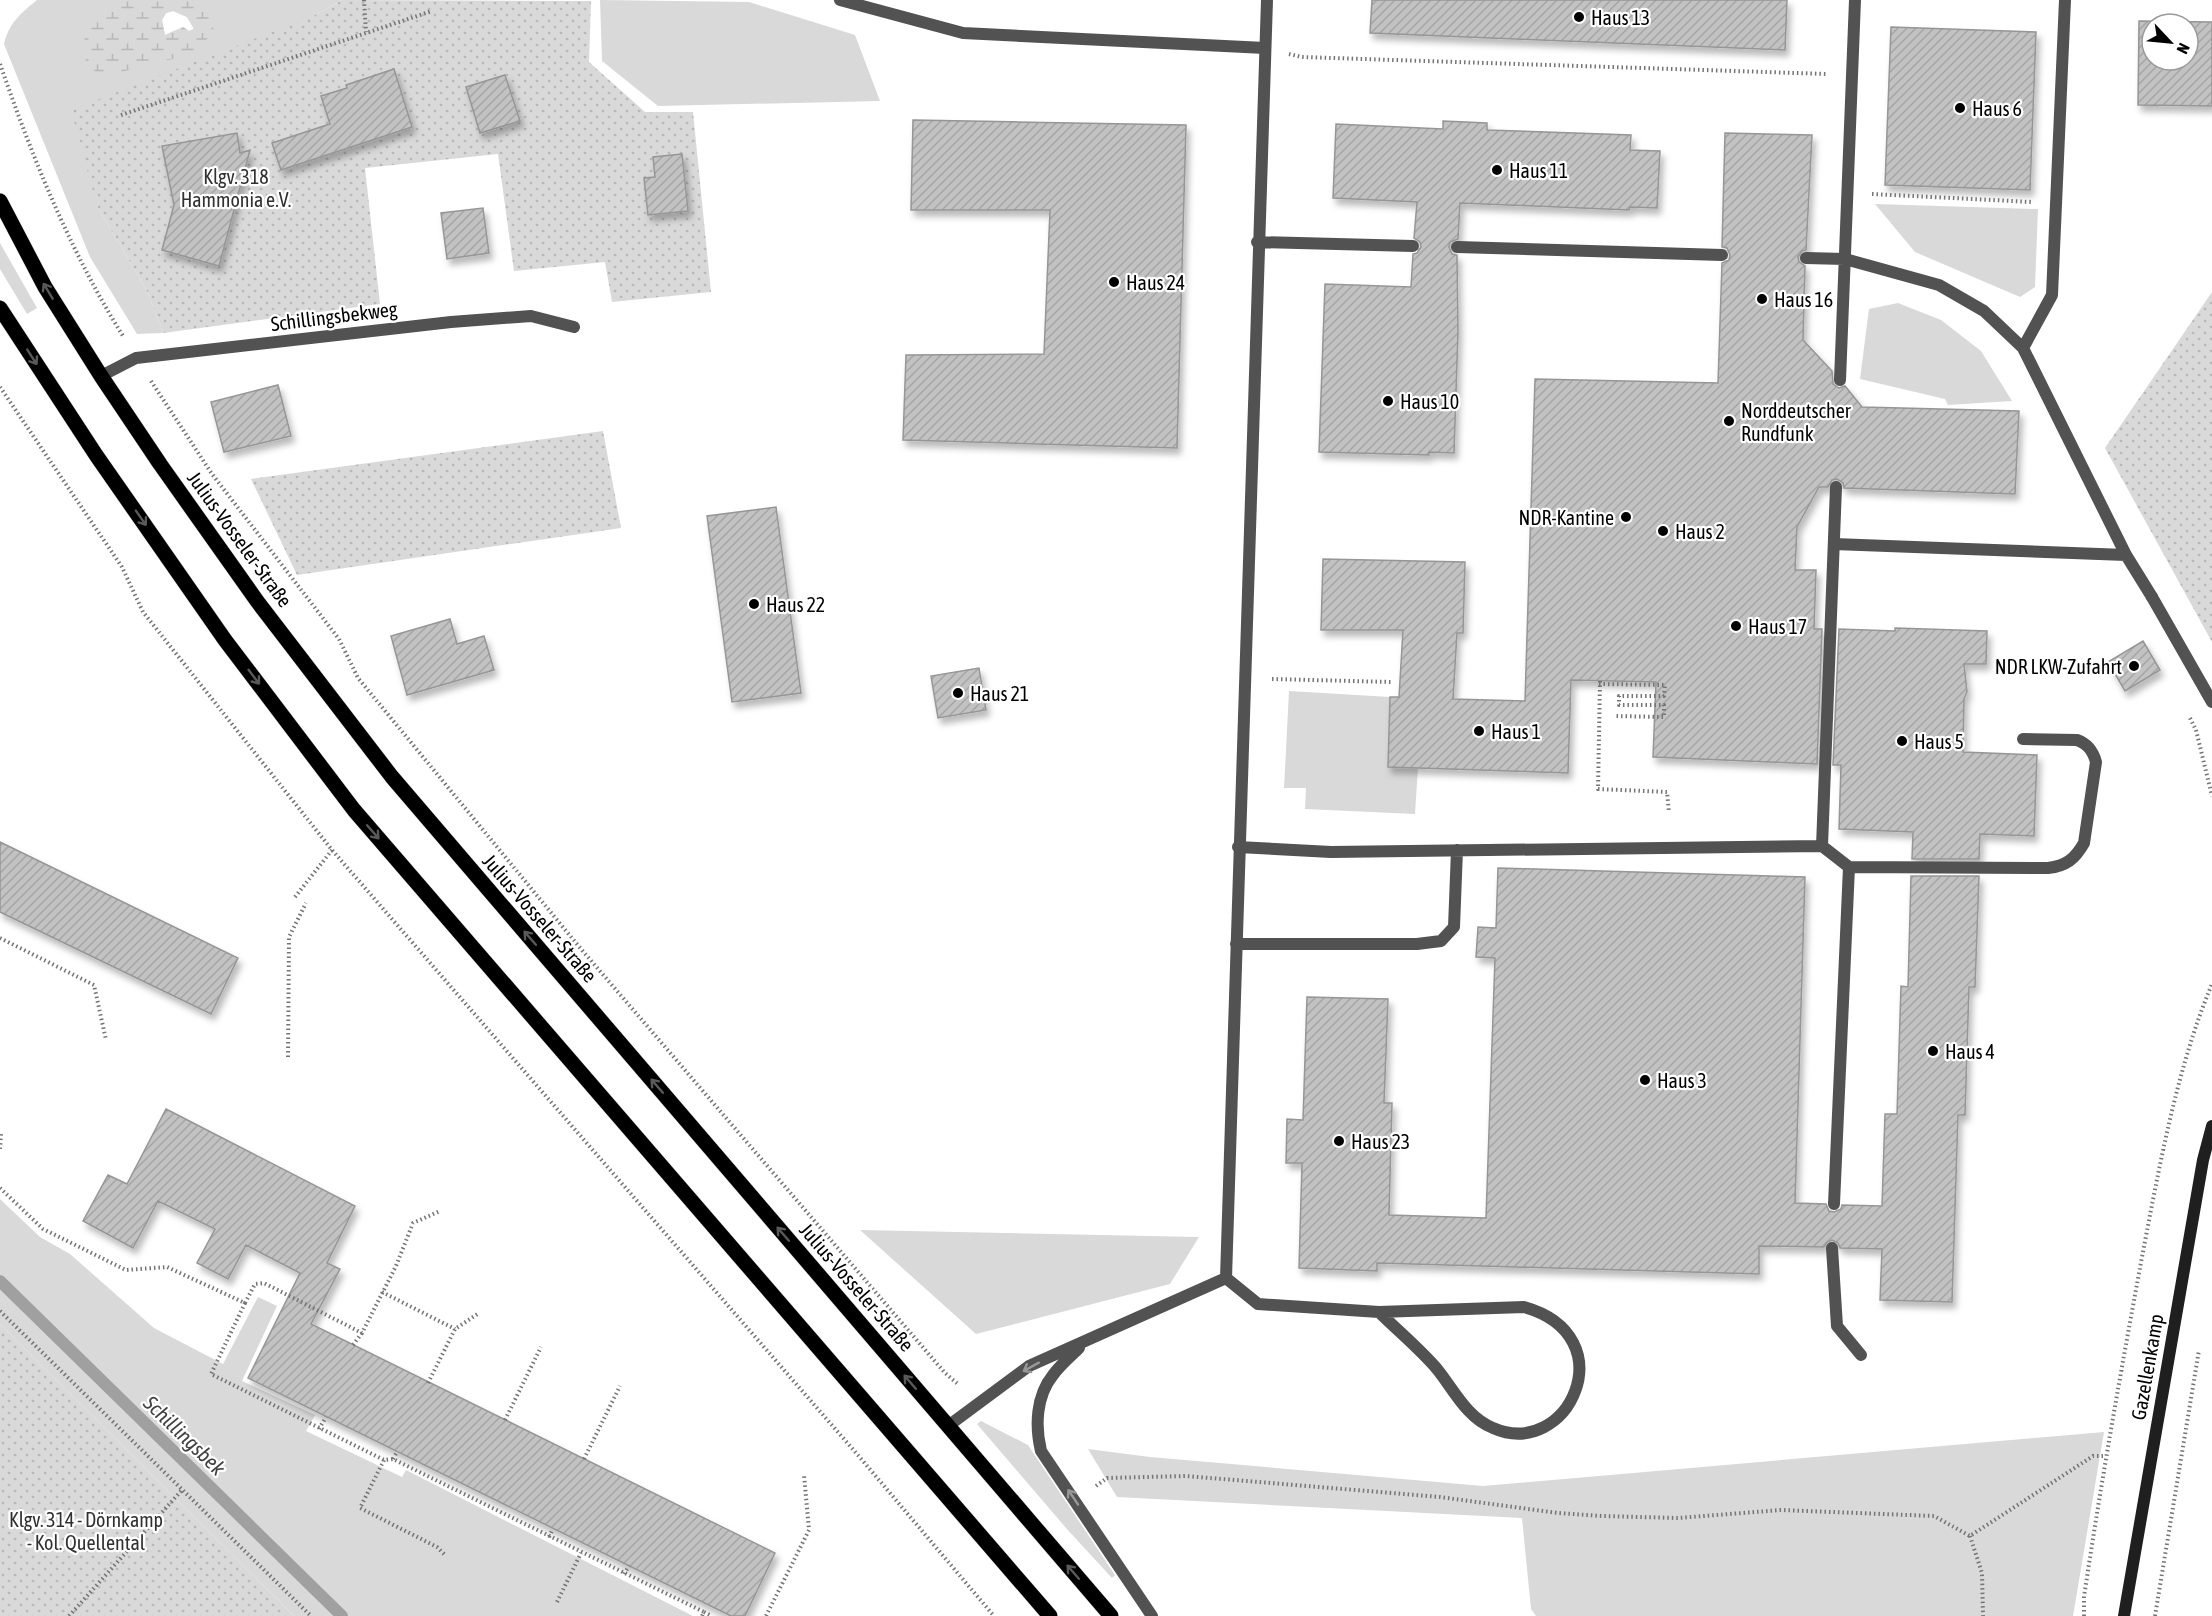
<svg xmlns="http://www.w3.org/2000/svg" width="2212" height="1616" viewBox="0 0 2212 1616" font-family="'Asap Condensed',sans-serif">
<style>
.green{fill:#d9d9d9;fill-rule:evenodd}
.wetland{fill:url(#wetland-marsh);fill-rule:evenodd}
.garden{fill:url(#garden-dots)}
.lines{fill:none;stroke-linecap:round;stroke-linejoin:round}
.stream{stroke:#a0a0a0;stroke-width:12}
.building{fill:url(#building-hatch);stroke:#969696;stroke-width:1.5;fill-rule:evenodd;filter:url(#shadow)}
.primary-casing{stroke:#dbdbdb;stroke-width:16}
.path{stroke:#747474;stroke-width:4;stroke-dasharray:1.5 3;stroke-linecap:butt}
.lane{stroke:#525252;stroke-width:12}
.street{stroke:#525252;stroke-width:12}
.secondary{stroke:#1f1f1f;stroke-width:12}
.primary{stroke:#000;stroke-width:15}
.oneway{stroke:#595959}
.oneway2{stroke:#979797}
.poi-dot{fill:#000;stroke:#fff;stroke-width:2}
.labels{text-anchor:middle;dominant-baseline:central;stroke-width:4.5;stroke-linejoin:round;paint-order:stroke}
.poi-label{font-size:20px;fill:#000;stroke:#fff;text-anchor:start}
.park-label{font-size:20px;fill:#303030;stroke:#fff}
.street-label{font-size:20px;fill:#000;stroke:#fff}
.water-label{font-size:21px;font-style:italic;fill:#414141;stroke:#fff}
</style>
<defs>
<pattern id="wetland-marsh" width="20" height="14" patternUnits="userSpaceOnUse" patternTransform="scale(1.5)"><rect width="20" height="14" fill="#d9d9d9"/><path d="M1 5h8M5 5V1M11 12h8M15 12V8" fill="none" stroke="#b8b8b8"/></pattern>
<pattern id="garden-dots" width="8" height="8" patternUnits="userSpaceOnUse" patternTransform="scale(1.5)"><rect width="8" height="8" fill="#d9d9d9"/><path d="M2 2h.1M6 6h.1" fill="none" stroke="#b8b8b8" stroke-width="1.8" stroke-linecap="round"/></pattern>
<pattern id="building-hatch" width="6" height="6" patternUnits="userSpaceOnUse" patternTransform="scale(1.5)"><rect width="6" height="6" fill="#c2c2c2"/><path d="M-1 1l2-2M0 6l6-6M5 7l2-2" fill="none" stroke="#a5a5a5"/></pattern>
<filter id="shadow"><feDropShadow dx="3.5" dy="6" stdDeviation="3" flood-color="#0004"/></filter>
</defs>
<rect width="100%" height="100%" fill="#fff"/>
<path class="green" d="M 37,0 L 342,0 L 313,16 L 97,206 L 147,291 L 163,333 L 137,334 L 90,257 L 4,44 C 9,23 21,13 37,0 ZM 173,11 L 187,17 L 194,29 L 189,31 L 183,27 L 165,35 L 162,20 L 166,13 Z
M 600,0 L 749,2 L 855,35 L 880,101 L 658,106 L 602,61 Z
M 1875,204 L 2038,209 L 2035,287 L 2020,297 L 1915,252 Z
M 0,243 L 37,308 L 27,314 L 0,269 Z
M 1898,303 L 1941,320 L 1981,351 L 2012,401 L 1948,405 L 1945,399 L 1860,379 L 1869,309 Z
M 1289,691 L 1390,697 L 1388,766 L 1418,767 L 1415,814 L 1305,809 L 1306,788 L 1284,788 Z
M 0,1199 L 40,1237 L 70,1254 L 154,1328 L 223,1364 L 258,1297 L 277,1306 L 242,1381 L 315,1415 L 306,1431 L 402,1477 L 406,1470 L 693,1616 L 294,1616 L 0,1324 Z
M 860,1230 L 1199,1237 L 1170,1284 L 976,1334 Z
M 981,1421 L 1028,1445 L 1115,1575 L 1112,1578 L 1066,1528 L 977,1424 Z
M 2104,1432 L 2073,1616 L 1536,1616 L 1531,1609 L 1522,1518 L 1117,1497 L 1088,1449 L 1150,1457 L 1483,1486 Z"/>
<path class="wetland" d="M 119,0 L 199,0 L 211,14 L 214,32 L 197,49 L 174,59 L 150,63 L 119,73 L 97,73 L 86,63 L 84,41 L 90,22 ZM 173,11 L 187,17 L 194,29 L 189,31 L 183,27 L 165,35 L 162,20 L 166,13 Z"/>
<path class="garden" d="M 342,0 L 591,1 L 589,62 L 645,112 L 693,112 L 711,292 L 612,302 L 605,262 L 514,271 L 498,154 L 365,168 L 380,304 L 163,333 L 147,291 L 97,206 L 71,110 L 313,16 Z
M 2212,292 L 2212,642 L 2105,448 Z
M 603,431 L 621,528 L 297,575 L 251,479 Z
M 0,1324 L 294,1616 L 0,1616 Z"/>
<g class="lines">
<path class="stream" d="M 0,1281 L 342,1616"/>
</g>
<path class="building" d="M 1372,0 L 1787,0 L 1785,50 L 1370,33 Z
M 2139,21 L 2212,22 L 2212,106 L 2138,105 ZM 2152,24 L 2188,24 L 2188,60 L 2152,60 Z
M 1891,27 L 2036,32 L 2030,190 L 1885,185 Z
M 394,69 L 412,127 L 281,170 L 272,143 L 330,124 L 321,96 L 347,88 L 346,85 Z
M 505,75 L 520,121 L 480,133 L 466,87 Z
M 913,120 L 1186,125 L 1177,448 L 903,440 L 906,355 L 1044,354 L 1050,210 L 911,210 Z
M 1443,121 L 1487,123 L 1487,130 L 1631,135 L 1630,150 L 1660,151 L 1657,208 L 1630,207 L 1629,210 L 1460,203 L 1458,239 L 1450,242 L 1449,247 L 1452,254 L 1457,255 L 1458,332 L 1454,453 L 1429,452 L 1429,455 L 1319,452 L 1325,284 L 1411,287 L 1413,254 L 1417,253 L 1421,247 L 1420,242 L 1414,238 L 1417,202 L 1333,198 L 1336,124 L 1443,129 Z
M 237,133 L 240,153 L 250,150 L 219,266 L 162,250 L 174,205 L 162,146 Z
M 1725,133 L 1812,135 L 1806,250 L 1802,251 L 1798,257 L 1799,262 L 1805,266 L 1803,340 L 1832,371 L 1833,384 L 1839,388 L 1845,386 L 1862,407 L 2019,411 L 2015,494 L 1844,488 L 1843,483 L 1837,479 L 1832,480 L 1828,487 L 1819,487 L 1797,527 L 1795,570 L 1816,570 L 1814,629 L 1822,629 L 1817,764 L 1653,757 L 1656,682 L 1571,680 L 1568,773 L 1388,767 L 1390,697 L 1399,697 L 1403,630 L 1321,630 L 1323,559 L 1465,562 L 1463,633 L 1457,633 L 1453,699 L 1525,701 L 1535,379 L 1718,383 L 1722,263 L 1729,260 L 1730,255 L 1727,248 L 1722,247 Z
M 682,154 L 688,211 L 648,215 L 644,178 L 655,177 L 653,157 Z
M 483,208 L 489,253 L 447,259 L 441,213 Z
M 278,385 L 291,436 L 224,452 L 211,402 Z
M 776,507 L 801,693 L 732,702 L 707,516 Z
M 450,619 L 457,644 L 484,636 L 494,670 L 407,695 L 391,636 Z
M 1895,628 L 1987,631 L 1986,664 L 1964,664 L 1967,692 L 1964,699 L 1963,752 L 2037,755 L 2034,836 L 1980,834 L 1979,859 L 1912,859 L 1913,832 L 1839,829 L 1841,765 L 1833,765 L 1839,629 L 1895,631 Z
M 2143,641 L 2160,670 L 2125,691 L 2108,662 Z
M 979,668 L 986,710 L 938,718 L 931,676 Z
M 0,842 L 238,958 L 211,1014 L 0,912 Z
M 1498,868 L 1805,877 L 1795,1203 L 1826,1204 L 1829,1211 L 1834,1212 L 1841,1209 L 1842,1205 L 1882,1206 L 1885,1114 L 1897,1114 L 1901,986 L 1908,987 L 1911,876 L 1979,876 L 1975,987 L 1969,987 L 1965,1115 L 1958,1115 L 1952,1302 L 1880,1300 L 1882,1249 L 1840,1248 L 1838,1243 L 1832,1240 L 1827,1242 L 1824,1247 L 1759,1246 L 1759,1274 L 1377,1263 L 1377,1271 L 1299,1268 L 1302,1163 L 1286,1163 L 1287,1119 L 1303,1120 L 1307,997 L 1388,999 L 1384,1103 L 1392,1103 L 1389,1215 L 1486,1218 L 1495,958 L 1476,957 L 1478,927 L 1496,928 Z
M 166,1109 L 355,1206 L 327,1263 L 340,1269 L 311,1324 L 775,1553 L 745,1616 L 731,1616 L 248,1378 L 300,1273 L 246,1245 L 228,1279 L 197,1263 L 215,1229 L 158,1201 L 133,1248 L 83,1221 L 108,1175 L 127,1184 Z"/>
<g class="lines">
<g class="primary-casing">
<path id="primary" d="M 0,201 L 45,287 L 101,376 L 160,464 L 257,601 L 392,777 L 1111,1616
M 0,308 L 96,455 L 225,640 L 354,810 L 1050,1616"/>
</g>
<path class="path" d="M 364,0 L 366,32
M 1289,54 L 1302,57 L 1827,74
M 0,64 C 33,159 70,251 123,336
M 121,115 L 432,11
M 1872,194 L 2032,202
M 151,381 L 212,474 L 339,639 L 358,678 L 581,949 L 945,1373 L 959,1385
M 0,387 L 122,567 L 143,612 L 332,850 L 857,1454 L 994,1616
M 1272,679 L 1391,682
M 1600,681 L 1598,789 L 1667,792 L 1669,812
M 1599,684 L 1665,685 L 1664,696 L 1619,696 L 1619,705 L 1664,705 L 1664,717 L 1614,716
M 2190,718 L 2196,730 L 2212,796
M 295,897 L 332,850
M 0,938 L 94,985 L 106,1040
M 288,1057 L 289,937 L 306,903
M 0,1149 L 1,1133
M 0,1188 L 43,1229 L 126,1270 L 167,1267 L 245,1303 L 255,1284 L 264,1283 L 362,1333 L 396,1266 L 413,1223 L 440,1211
M 382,1292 L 455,1329
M 245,1303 L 211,1374 L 384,1460 L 393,1459 L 704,1612
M 0,1311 L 311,1616
M 353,1345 L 362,1333
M 428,1383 L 455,1329 L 479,1313
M 505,1420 L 541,1347
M 319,1429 L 326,1417
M 393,1459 L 397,1452
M 584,1459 L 620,1386
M 384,1460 L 360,1508 L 437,1547 L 446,1556
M 1096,1486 L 1107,1478 L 1186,1476 L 1440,1497 L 1558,1513 L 1602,1516 L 1678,1518 L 1781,1510 L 1934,1516 L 1970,1536 L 2093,1456 L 2105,1456
M 1970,1536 L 1982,1573 L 1983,1616
M 549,1537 L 553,1529
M 624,1574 L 629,1566
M 557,1602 L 581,1553
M 69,1616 L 182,1490
M 702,1616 L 704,1612 L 712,1616
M 766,1616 L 809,1530 L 804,1475
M 2084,1616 L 2084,1597 C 2101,1483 2121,1370 2142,1257 C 2159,1168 2177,1067 2212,984
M 2155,1616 L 2199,1350"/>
<path class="lane" d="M 840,0 L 963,33 L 1265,48
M 2065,0 L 2052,295 L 2023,348 L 2126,555 L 2152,597
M 1257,242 L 1413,246
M 1457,247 L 1722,255
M 1806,258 L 1845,259 L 1939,285 L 1984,311 L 2023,348
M 1840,380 L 1855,0
M 1834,544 L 2126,555
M 1822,846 L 1836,487
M 1238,847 L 1331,852 L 1822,846 L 1849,867 L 1834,1204
M 1849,867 L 2048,868 C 2066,866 2075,859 2084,843 L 2096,762 C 2093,751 2088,744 2077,740 L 2023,739
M 1236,944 L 1417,944 L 1441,941 L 1454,927 L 1457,850
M 1832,1248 L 1837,1326 L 1861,1355
M 1226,1278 L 1258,1304 L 1379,1312 L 1524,1307 C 1627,1336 1568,1461 1493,1428 C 1467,1418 1454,1390 1437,1369 C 1420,1349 1398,1331 1379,1312
M 1079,1348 C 1071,1356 1060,1365 1053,1375 C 1036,1396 1035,1426 1041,1451 L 1152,1616
M 948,1426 L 1029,1366 L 1226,1278 L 1267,0"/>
<path class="street" d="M 101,376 L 136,358 L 451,322 L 531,316 L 574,327
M 2152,597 L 2212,702"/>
<path class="secondary" d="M 2124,1616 L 2203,1160 L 2212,1126"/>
<use href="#primary" class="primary"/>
</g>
<defs><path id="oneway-shaft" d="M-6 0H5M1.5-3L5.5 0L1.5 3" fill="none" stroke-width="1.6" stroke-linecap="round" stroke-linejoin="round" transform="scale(1.5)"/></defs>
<g class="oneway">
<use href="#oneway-shaft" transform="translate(48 291) rotate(-121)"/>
<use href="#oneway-shaft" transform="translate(32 357) rotate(57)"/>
<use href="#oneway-shaft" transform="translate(141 518) rotate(55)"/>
<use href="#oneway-shaft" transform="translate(254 677) rotate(53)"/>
<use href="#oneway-shaft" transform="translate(373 832) rotate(49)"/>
<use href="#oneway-shaft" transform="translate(530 938) rotate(-131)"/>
<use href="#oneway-shaft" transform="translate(657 1086) rotate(-131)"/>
<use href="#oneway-shaft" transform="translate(783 1234) rotate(-131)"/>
<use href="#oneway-shaft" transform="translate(910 1382) rotate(-131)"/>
<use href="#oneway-shaft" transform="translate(1073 1572) rotate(-131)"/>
</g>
<g class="oneway2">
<use href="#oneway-shaft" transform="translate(1031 1367) rotate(151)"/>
<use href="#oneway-shaft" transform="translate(1073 1497) rotate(-124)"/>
</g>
<g class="poi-dot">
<circle cx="1579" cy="17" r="6"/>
<circle cx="1960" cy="108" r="6"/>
<circle cx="1497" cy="170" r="6"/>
<circle cx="1114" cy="282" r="6"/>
<circle cx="1762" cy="299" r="6"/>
<circle cx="1388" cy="401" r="6"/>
<circle cx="1729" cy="421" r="6"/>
<circle cx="1626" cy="517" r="6"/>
<circle cx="1663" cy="531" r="6"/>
<circle cx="754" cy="604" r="6"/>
<circle cx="1736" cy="626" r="6"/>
<circle cx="2134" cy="666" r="6"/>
<circle cx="958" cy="693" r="6"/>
<circle cx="1479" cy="731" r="6"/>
<circle cx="1902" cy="741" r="6"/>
<circle cx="1933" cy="1051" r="6"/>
<circle cx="1645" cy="1080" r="6"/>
<circle cx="1339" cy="1141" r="6"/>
</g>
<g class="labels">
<g class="poi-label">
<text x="1591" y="17">Haus 13</text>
<text x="1972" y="108">Haus 6</text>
<text x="1509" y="170">Haus 11</text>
<text x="1126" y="282">Haus 24</text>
<text x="1774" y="299">Haus 16</text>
<text x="1400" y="401">Haus 10</text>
<text x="1741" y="410">Norddeutscher<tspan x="1741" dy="23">Rundfunk</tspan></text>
<text x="1614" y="517" text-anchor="end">NDR-Kantine</text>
<text x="1675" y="531">Haus 2</text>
<text x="766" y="604">Haus 22</text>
<text x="1748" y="626">Haus 17</text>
<text x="2122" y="666" text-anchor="end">NDR LKW-Zufahrt</text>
<text x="970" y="693">Haus 21</text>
<text x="1491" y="731">Haus 1</text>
<text x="1914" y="741">Haus 5</text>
<text x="1945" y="1051">Haus 4</text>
<text x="1657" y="1080">Haus 3</text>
<text x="1351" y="1141">Haus 23</text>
</g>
<g class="park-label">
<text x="236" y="176">Klgv. 318<tspan x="236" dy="23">Hammonia e.V.</tspan></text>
<text x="86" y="1519">Klgv. 314 - Dörnkamp<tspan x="86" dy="23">- Kol. Quellental</tspan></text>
</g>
<g class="street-label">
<text transform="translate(334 316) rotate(-7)">Schillingsbekweg</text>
<text transform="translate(240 539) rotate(54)">Julius-Vosseler-Straße</text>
<text transform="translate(540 918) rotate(49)">Julius-Vosseler-Straße</text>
<text transform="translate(857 1287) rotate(49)">Julius-Vosseler-Straße</text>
<text transform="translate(2147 1367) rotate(-80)">Gazellenkamp</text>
</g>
<g class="water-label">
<text transform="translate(185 1435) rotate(44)">Schillingsbek</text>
</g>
</g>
<g transform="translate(2170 42) rotate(116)"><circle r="28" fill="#ffffff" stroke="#999999" stroke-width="1.5"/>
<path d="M0-4.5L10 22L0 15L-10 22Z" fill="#000000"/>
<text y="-9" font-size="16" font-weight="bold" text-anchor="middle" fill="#000000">N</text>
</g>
</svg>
